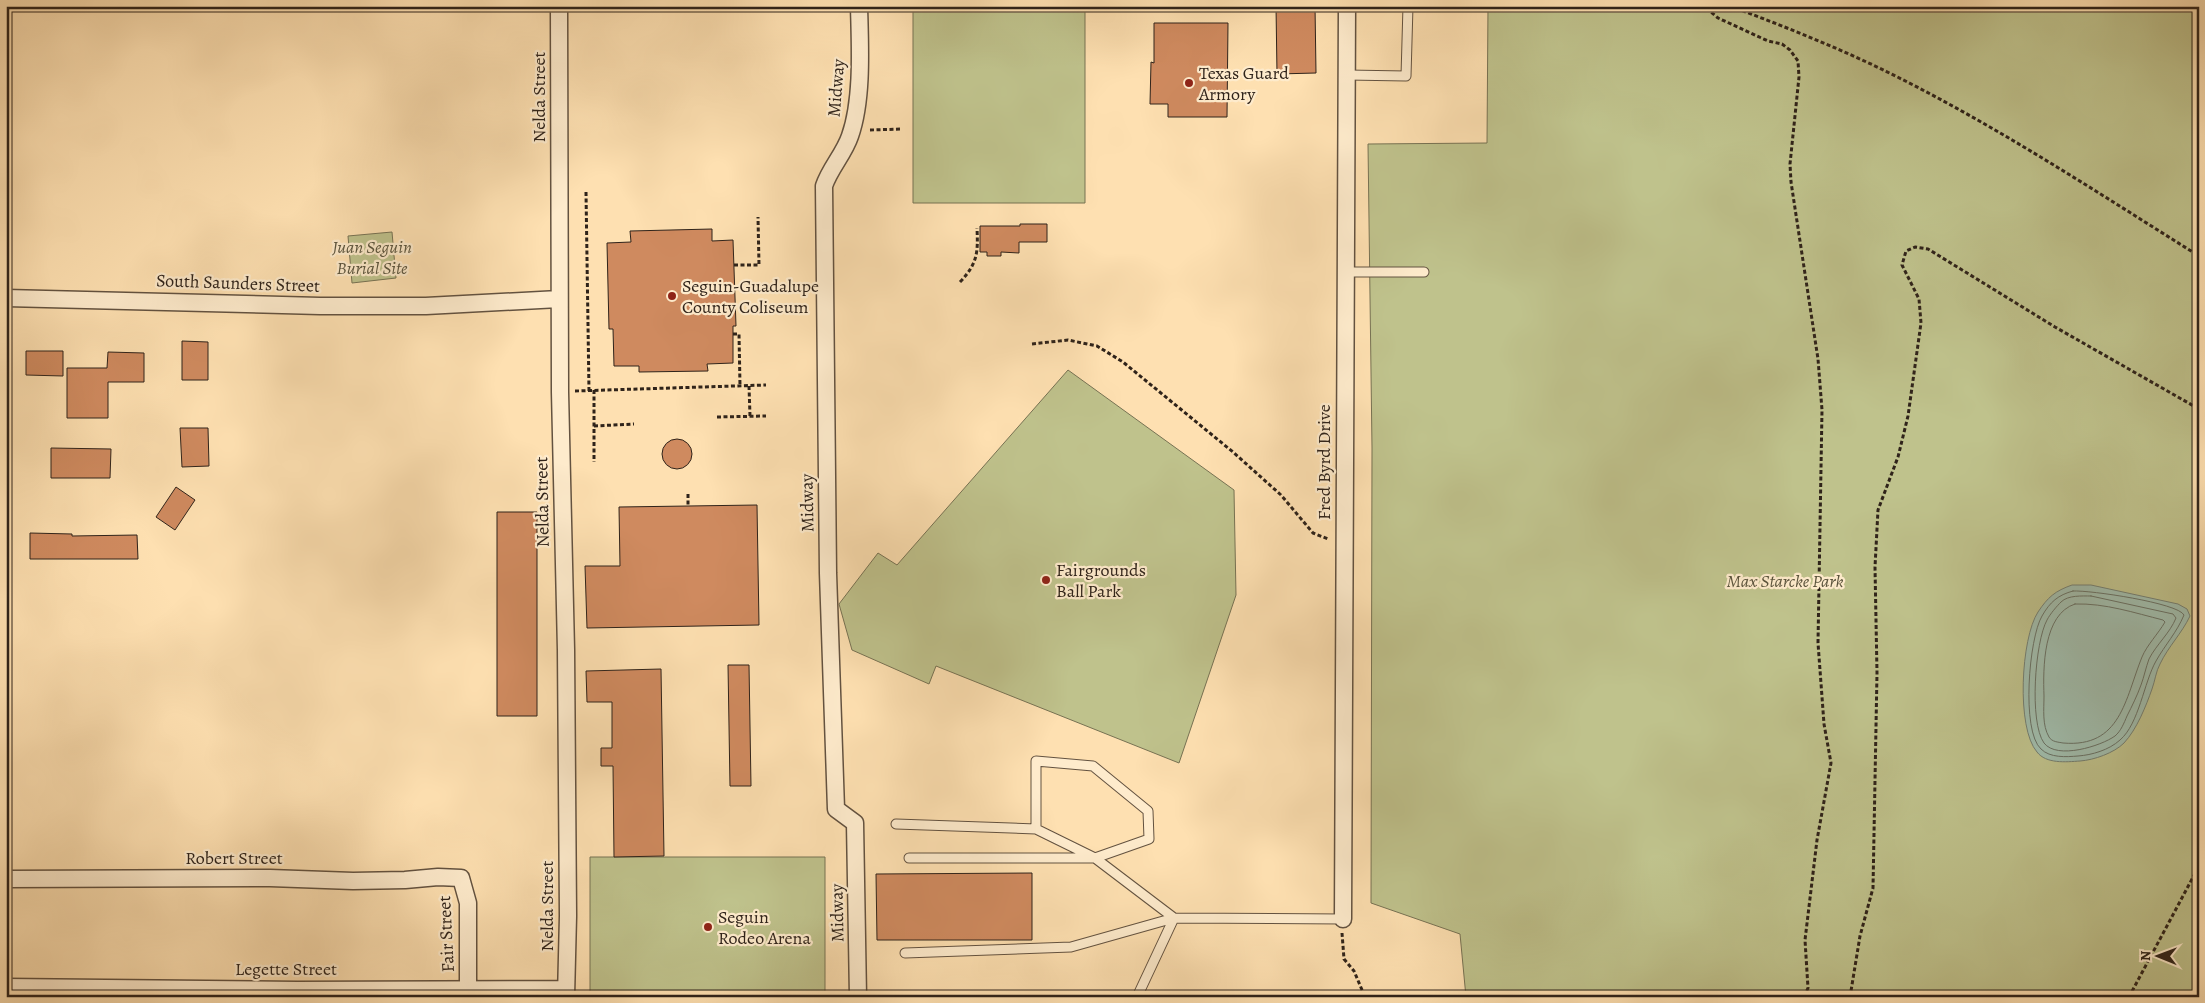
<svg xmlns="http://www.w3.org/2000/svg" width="2205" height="1003" viewBox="0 0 2205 1003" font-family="Alegreya,serif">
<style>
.green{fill:#bfc28c;stroke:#777253}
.water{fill:#a0bdad;stroke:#737f72}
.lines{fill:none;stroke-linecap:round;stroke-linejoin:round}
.shore{stroke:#687064;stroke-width:1}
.building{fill:#cf8a5f;stroke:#2f231a}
.lane-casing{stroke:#635240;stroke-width:11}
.street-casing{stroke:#635240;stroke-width:19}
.path{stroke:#2f231a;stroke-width:3;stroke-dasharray:4 2.5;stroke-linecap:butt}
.lane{stroke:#feebcc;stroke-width:9}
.street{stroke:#feebcc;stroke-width:16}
.poi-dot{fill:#8f2418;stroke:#feebcc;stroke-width:2}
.labels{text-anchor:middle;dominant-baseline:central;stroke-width:4.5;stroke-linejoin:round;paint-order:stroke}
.poi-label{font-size:18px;fill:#2f231a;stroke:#feebcc;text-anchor:start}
.street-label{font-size:18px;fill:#2f231a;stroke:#feebcc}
.park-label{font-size:18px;font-style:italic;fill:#5a533c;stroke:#feebcc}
</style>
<rect width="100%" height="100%" fill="#fee0b1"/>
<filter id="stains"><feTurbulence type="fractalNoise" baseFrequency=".004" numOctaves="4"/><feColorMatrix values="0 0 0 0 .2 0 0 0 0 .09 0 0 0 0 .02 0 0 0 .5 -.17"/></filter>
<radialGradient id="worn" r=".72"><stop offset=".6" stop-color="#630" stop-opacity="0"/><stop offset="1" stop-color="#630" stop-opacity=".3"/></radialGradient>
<path class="green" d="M 913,6 L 1085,6 L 1085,203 L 913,203 Z
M 1488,6 L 2199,6 L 2199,997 L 1466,997 L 1460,934 L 1371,903 L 1372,448 L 1368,144 L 1487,143 Z
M 392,232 L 396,278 L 352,283 L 348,236 Z
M 1068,370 L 1234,490 L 1236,595 L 1179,763 L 936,666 L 929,684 L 852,650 L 839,604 L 878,553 L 897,565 Z
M 590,857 L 825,857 L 825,997 L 590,997 Z"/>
<path class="water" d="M 2072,585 L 2091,585 L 2178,604 L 2187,609 L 2190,616 C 2182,633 2168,647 2160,664 C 2156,671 2155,681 2152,689 C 2146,706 2137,729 2124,743 C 2114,753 2094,760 2080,761 C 2066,762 2046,764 2037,752 C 2016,728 2021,638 2038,612 C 2048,597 2055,591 2072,585 Z"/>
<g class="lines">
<path class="shore" d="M 2073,591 C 2090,590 2178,603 2184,615 C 2177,632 2165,645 2156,661 C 2144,682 2139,724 2120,740 C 2109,750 2092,755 2078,756 C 2066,757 2050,758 2041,749 C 2021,731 2029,638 2042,616 C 2050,602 2058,595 2073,591 Z
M 2091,596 L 2173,614 L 2176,618 C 2170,633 2156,645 2149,659 C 2146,667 2144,677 2141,685 C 2137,696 2132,706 2127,716 C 2124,723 2121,731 2115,736 C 2101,746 2057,760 2044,743 C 2029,722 2035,642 2047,620 C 2050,614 2057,606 2061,602 C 2068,595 2082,596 2091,596 Z
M 2075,604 C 2105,603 2135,613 2163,620 L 2165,622 C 2158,634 2147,645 2142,657 C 2125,699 2121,748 2063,743 C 2058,742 2052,742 2049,737 C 2042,725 2044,709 2044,696 C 2043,668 2043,614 2075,604 Z"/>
</g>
<path class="building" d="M 1276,6 L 1315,6 L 1316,73 L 1277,74 Z
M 1154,23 L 1228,23 L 1227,117 L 1168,117 L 1168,104 L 1150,104 L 1151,62 L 1154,63 Z
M 1020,224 L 1047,224 L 1047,242 L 1019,242 L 1019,253 L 1001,252 L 1001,256 L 987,256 L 987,252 L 980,252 L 980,226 L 1020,226 Z
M 712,229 L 712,241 L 733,240 L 736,326 L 733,326 L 733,363 L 707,364 L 708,371 L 639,372 L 639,366 L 614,366 L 613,329 L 609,329 L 607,243 L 631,242 L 630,231 Z
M 182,341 L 208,342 L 208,380 L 182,380 Z
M 26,351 L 63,351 L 63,376 L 26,375 Z
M 108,352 L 144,353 L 144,382 L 108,382 L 108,418 L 67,418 L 67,368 L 107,368 Z
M 180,428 L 208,428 L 209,466 L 182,467 Z
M662 454a15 15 0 1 1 30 0a15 15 0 1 1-30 0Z
M 51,448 L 111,449 L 110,478 L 51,478 Z
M 176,487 L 195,500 L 175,530 L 156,517 Z
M 757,505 L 759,625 L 587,628 L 585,566 L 620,566 L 619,507 Z
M 497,512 L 537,512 L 537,716 L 497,716 Z
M 30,533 L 72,534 L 72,536 L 137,535 L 138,559 L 30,559 Z
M 728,665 L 749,665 L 751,786 L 730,786 Z
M 661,669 L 664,856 L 614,857 L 613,766 L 601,766 L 601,748 L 612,748 L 612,702 L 587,702 L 586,671 Z
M 1032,873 L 1032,940 L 877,940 L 876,874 Z"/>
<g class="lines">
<g class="lane-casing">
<path id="lane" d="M 1347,75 L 1406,76 L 1408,6
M 1345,272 L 1424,272
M 1036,761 L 1093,766 L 1148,811 L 1149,839 L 1095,858 L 1036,829 Z
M 896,824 L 1036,829
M 909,858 L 1095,858 L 1174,918 L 1137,997
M 905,953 L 1071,947 L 1174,918 L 1343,919"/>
</g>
<g class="street-casing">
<path id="street" d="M 559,6 L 560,392 L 566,650 L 568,916 L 566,997
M 6,298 L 320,306 L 426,306 L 559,299
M 6,879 L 270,878 L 353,881 L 405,880 L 438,877 L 461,878 L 468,903 L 468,989
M 1343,919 L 1347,6
M 6,987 L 297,990 L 566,989
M 858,997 L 855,823 L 836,809 L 828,573 L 824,186 C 830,168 844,154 850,136 C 863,99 860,46 859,6"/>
</g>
<path class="path" d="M 1711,6 L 1711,12 L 1718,18 L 1768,41 L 1782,44 L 1790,50 L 1798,61 L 1799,77 L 1790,164 L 1791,182 L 1818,359 L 1822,410 L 1818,643 L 1824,724 L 1831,763 L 1817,840 L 1805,940 L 1808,988 L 1804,997
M 1730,6 C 1778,24 1826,43 1873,65 C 1986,119 2092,189 2199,256
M 870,130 L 902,129
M 586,192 L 589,391
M 734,265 L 759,265 L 758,217
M 960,282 C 978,263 978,252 977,228
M 733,334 L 739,334 L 740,386
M 1032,344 L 1068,340 L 1097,346 L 1123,362 L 1233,452 L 1281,495 L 1313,533 L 1328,539
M 749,386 L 750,416
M 594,390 L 594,462
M 575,391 L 766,385
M 717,417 L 766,416
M 594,426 L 634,424
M 688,494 L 688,506
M 1342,933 L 1344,959 L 1354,971 L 1365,997
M 1850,997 L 1860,936 L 1873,888 L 1877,673 L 1875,567 L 1878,510 L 1898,457 L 1908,416 L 1921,323 L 1919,299 L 1902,265 L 1906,251 L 1915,247 L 1928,249 L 2055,327 L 2199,409
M 2129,997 L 2199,866"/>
<use href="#lane" class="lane"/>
<use href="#street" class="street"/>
</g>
<g class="poi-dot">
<circle cx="1189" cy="83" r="5"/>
<circle cx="672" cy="296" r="5"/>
<circle cx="1046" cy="580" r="5"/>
<circle cx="708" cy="927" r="5"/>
</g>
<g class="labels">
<g class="poi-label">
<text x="1199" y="73">Texas Guard<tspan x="1199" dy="21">Armory</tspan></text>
<text x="682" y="286">Seguin-Guadalupe<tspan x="682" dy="21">County Coliseum</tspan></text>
<text x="1056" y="570">Fairgrounds<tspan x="1056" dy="21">Ball Park</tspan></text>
<text x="718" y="917">Seguin<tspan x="718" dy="21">Rodeo Arena</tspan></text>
</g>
<g class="street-label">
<text transform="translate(836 88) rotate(-85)">Midway</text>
<text transform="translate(539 97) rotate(-90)">Nelda Street</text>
<text transform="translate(238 283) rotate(2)">South Saunders Street</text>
<text transform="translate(1324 462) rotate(-90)">Fred Byrd Drive</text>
<text transform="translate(542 502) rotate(-91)">Nelda Street</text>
<text transform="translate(807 503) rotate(-91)">Midway</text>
<text x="234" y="858">Robert Street</text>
<text transform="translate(547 906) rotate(-90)">Nelda Street</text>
<text transform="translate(837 913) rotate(-91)">Midway</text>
<text transform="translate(446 934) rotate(-93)">Fair Street</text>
<text x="286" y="969">Legette Street</text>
</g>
<g class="park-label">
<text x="372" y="247">Juan Seguin<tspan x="372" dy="21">Burial Site</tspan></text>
<text x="1785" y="581">Max Starcke Park</text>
</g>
</g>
<rect width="2205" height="1003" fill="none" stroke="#fee0b1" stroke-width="25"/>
<rect x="8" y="8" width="2190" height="988" fill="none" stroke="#2f231a" stroke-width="2.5"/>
<rect x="12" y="12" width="2180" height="978" fill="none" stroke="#2f231a"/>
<g transform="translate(2158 956) rotate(271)" stroke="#feebcc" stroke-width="4" paint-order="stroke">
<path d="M0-4L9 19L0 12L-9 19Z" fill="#2f231a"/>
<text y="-8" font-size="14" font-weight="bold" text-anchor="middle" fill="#2f231a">N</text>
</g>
<rect width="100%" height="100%" filter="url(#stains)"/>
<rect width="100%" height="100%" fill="url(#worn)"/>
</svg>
